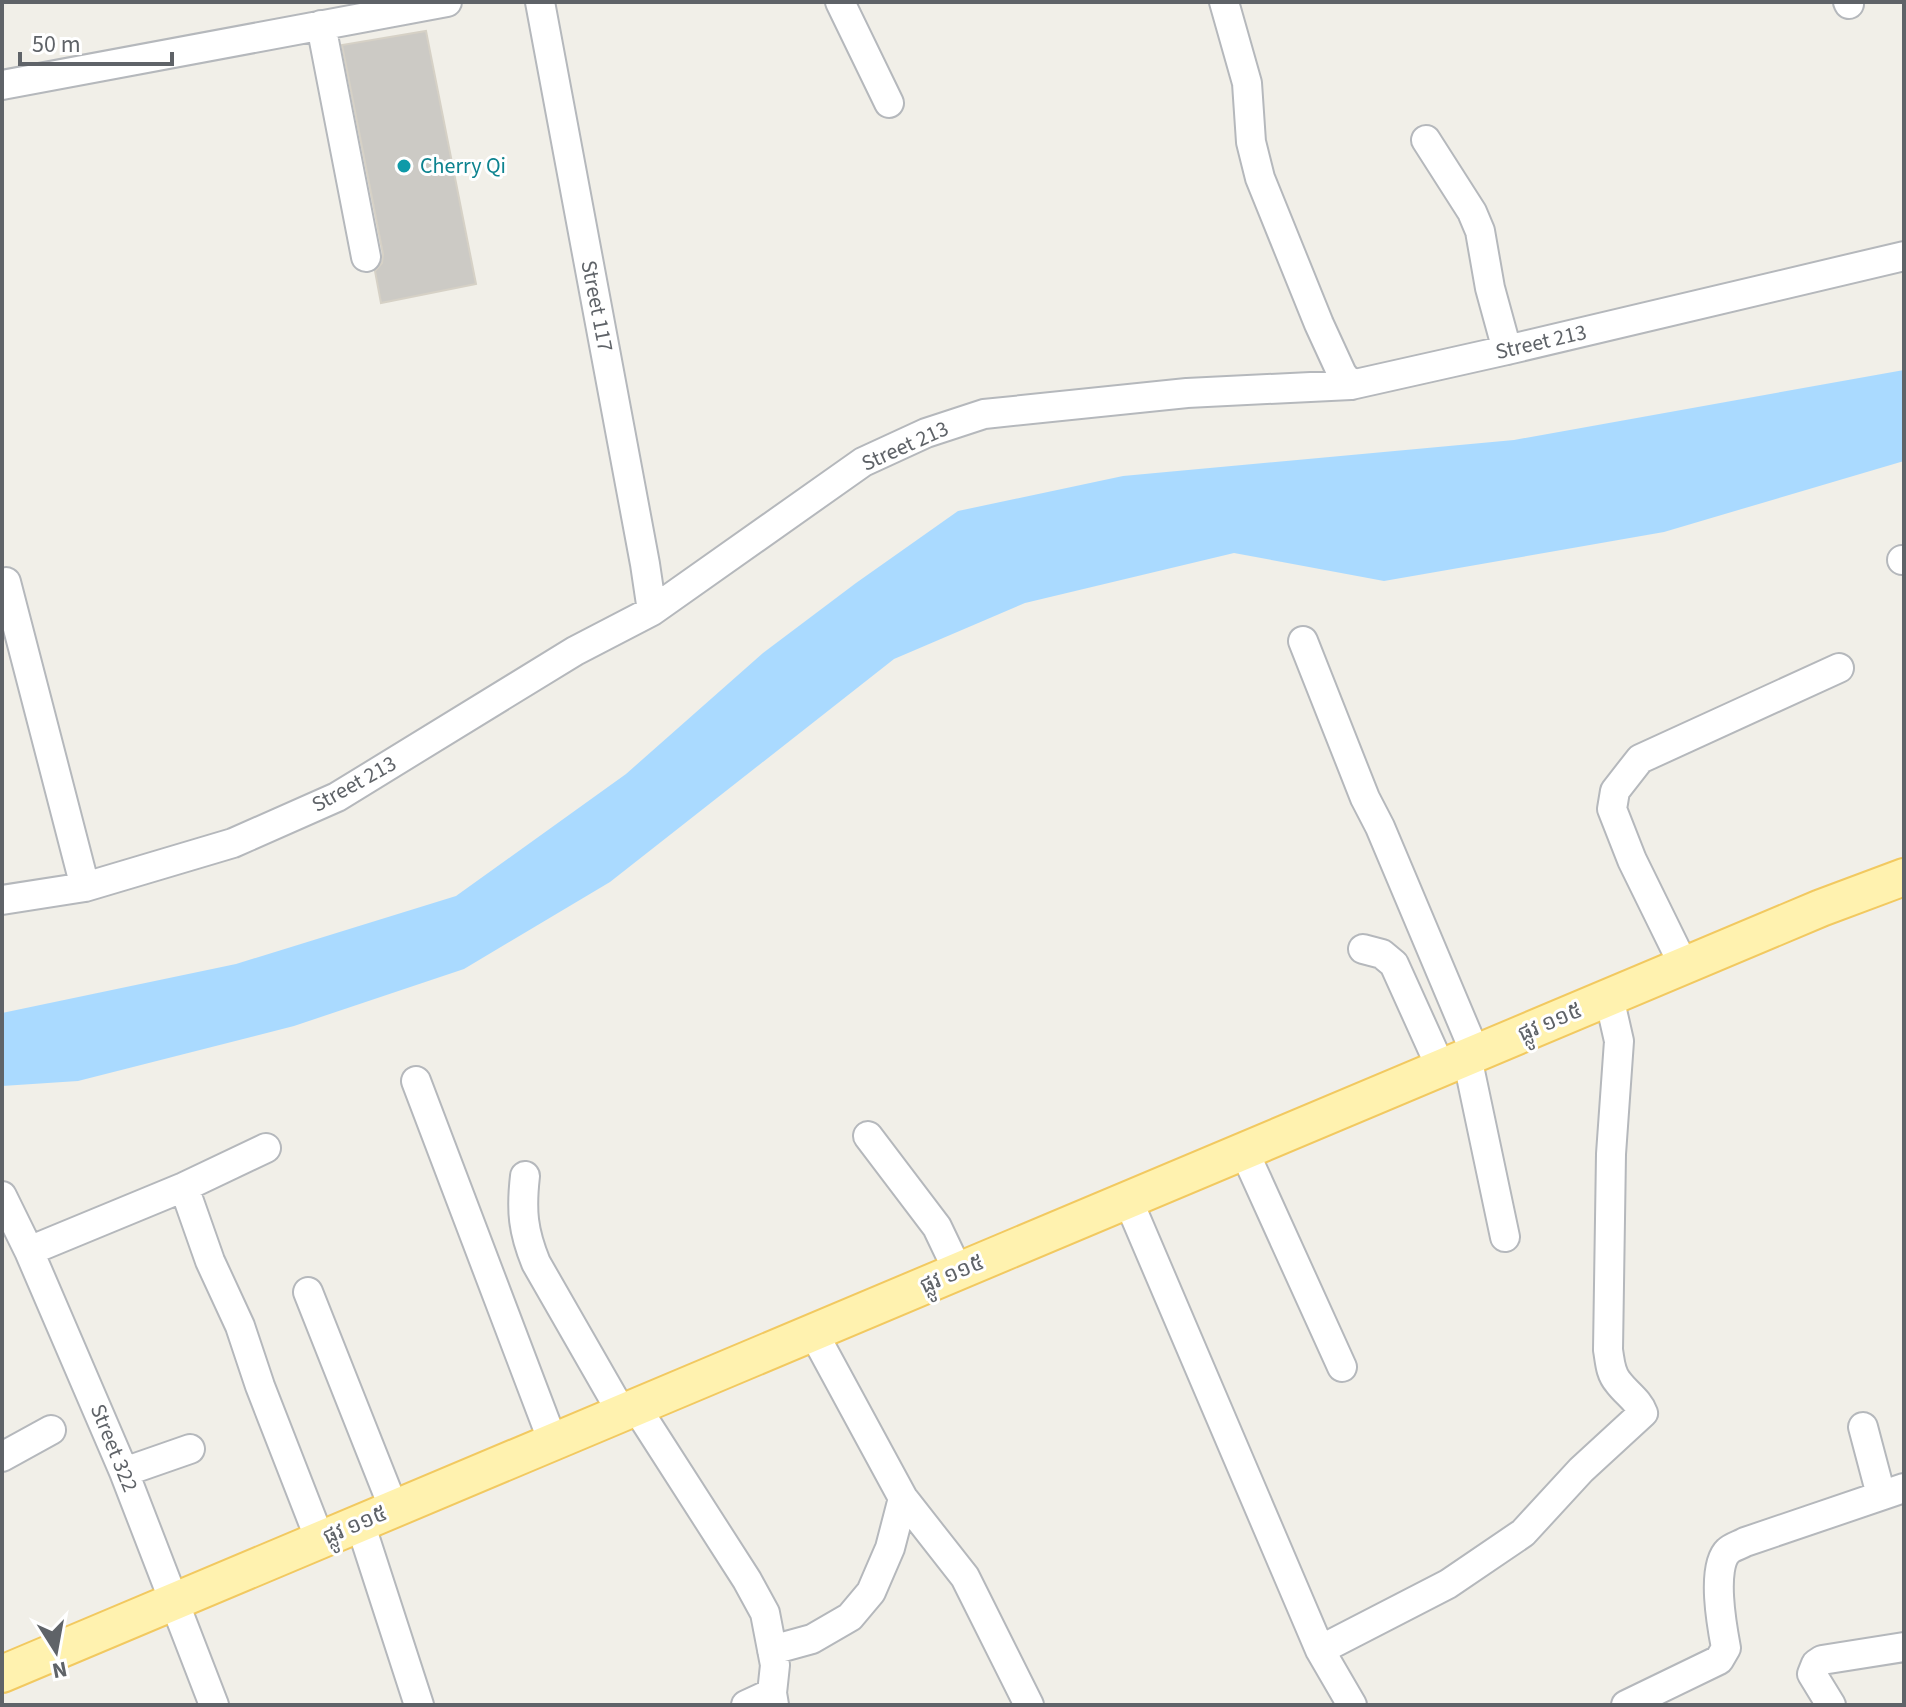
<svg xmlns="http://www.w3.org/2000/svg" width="1906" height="1707" viewBox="0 0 1906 1707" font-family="'Source Sans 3','Noto Sans Khmer',sans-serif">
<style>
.water{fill:#aadaff}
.building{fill:#cccac5;stroke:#d6d1c6;stroke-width:2}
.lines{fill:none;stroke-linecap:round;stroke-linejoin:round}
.minor-casing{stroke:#b5b8bc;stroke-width:32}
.major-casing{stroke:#f2c960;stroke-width:40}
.minor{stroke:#fff;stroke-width:28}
.major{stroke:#fff2af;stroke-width:36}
.culture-dot{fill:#0f9aa8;stroke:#fff;stroke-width:3}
.labels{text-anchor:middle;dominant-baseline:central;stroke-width:6;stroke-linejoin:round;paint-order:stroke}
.culture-label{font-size:22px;fill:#0d838f;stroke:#fff;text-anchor:start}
.street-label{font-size:22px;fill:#5f6368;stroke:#fff}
</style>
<rect width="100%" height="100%" fill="#f1efe8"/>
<path class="water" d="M 1904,370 L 1904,461 L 1664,532 L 1384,581 L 1234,553 L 1025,603 L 894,659 L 610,882 L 464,969 L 294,1026 L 78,1081 L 2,1086 L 2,1013 L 236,964 L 456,896 L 626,774 L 763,653 L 856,583 L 958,511 L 1123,476 L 1514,440 Z"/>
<path class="building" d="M 426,31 L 476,284 L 381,303 L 375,271 L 382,263 L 383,254 L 342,45 Z"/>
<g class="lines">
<g class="minor-casing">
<path id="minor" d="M 540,2 L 645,564 L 652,611
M 840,2 L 889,103
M 1224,2 L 1247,83 L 1251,142 L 1260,178 L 1319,324 L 1342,374 L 1351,385
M 1848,2 L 1849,4
M 321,25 L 366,257
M 2,85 L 447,2
M 1426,140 L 1472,212 L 1480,231 L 1490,288 L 1507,350
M 1902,560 L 1904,560
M 6,582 L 85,887
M 1303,641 L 1365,798 L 1380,827 L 1471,1043 L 1480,1052
M 2,900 L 85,887 L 233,843 L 337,797 L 575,651 L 652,611 L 863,462 L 926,433 L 984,414 L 1187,393 L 1351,385 L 1507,350 L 1904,256
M 1363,949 L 1382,954 L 1394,964 L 1441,1068
M 1684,966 L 1632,860 L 1612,809 L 1615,791 L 1640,759 L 1839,668
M 1467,1057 L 1505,1237
M 416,1081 L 553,1442
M 868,1136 L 937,1227 L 958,1271
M 1244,1151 L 1342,1367
M 525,1176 C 521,1211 523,1231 536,1263 L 622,1413
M 184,1187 L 210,1261 L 240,1326 L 260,1386 L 320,1540
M 2,1196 L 29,1251 L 124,1472 L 214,1705
M 1128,1200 L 1320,1650 L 1352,1705
M 29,1251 L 184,1187 L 266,1148
M 308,1292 L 394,1509
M 813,1332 L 903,1498 L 965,1577 L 1029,1705
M 636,1407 L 747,1580 L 765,1613 L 775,1665 L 772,1693 L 774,1705
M 1863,1427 L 1881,1495
M 2,1457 L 51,1430
M 124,1472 L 190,1449
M 360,1523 L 419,1705
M 772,1650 L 812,1639 L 850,1617 L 871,1592 L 890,1548 L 903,1498
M 1320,1650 L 1448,1584 L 1523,1533 L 1581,1470 L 1643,1413 C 1639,1401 1626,1393 1618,1382 C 1610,1373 1610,1361 1608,1350 L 1611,1154 L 1619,1041 L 1609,997
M 746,1705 L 772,1693
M 1626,1705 L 1719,1660 L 1726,1648 C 1722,1627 1711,1567 1728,1551 C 1732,1547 1740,1545 1745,1542 L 1904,1488
M 1831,1705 L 1812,1674 L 1816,1664 L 1822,1660 L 1904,1647"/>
</g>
<g class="major-casing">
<path id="major" d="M 2,1674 L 1821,908 L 1904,877"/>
</g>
<use href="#minor" class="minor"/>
<use href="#major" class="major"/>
</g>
<circle class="culture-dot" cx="404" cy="166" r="8"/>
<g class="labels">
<g class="culture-label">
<text x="420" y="166">Cherry Qi</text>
</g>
<g class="street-label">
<text transform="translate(597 306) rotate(79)">Street 117</text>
<text transform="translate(1541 342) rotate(-13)">Street 213</text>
<text transform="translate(905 446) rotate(-24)">Street 213</text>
<text transform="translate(354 784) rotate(-29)">Street 213</text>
<text transform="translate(1550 1022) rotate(-23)">ផ្លូវ ១១៥</text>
<text transform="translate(952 1274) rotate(-23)">ផ្លូវ ១១៥</text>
<text transform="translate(114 1448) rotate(68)">Street 322</text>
<text transform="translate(355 1525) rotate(-23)">ផ្លូវ ១១៥</text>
</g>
</g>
<rect width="1906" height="1707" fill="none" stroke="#5f6368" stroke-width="8"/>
<g transform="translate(56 1651) rotate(169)" stroke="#ffffff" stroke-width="6" paint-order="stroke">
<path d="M0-6L14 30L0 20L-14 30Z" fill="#5f6368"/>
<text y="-12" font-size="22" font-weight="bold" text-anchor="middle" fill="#5f6368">N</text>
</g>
<path d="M20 52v12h152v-12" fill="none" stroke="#5f6368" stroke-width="4"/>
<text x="32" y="52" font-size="24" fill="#5f6368" stroke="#ffffff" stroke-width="6" paint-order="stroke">50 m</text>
</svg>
